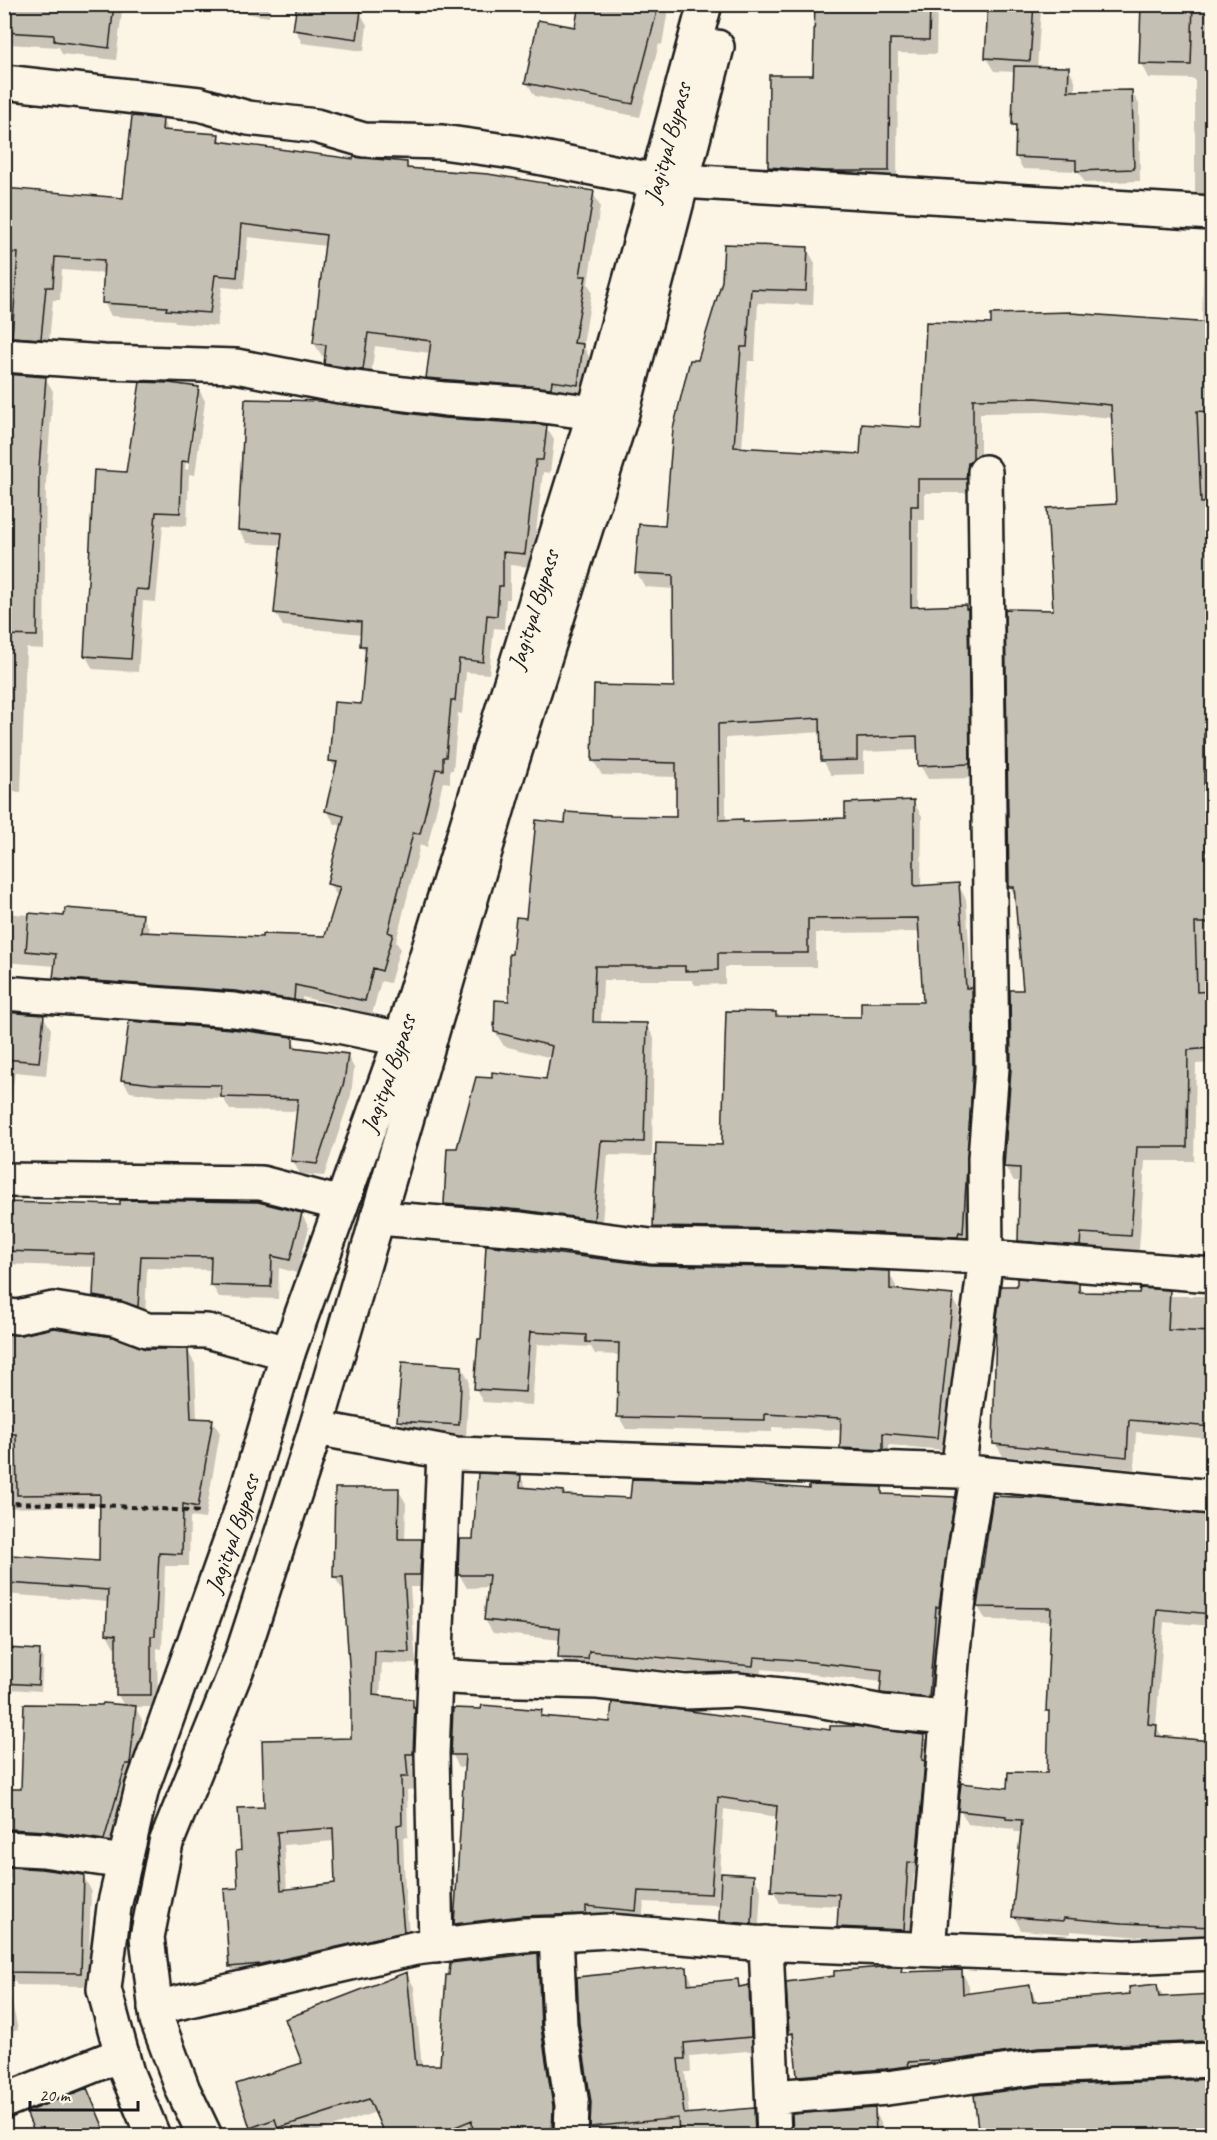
<svg xmlns="http://www.w3.org/2000/svg" width="1217" height="2140" viewBox="0 0 1217 2140" font-family="Caveat,sans-serif">
<style>
.shadow{fill:#0003;fill-rule:evenodd}
.building{fill:#c4c0b3;stroke:#1c1c1c;stroke-width:1.5;fill-rule:evenodd}
.lines{fill:none;stroke-linecap:round;stroke-linejoin:round}
.minor-casing{stroke:#1c1c1c;stroke-width:38}
.major-casing{stroke:#1c1c1c;stroke-width:38}
.path{stroke:#1c1c1c;stroke-width:4;stroke-dasharray:6 4.5;stroke-linecap:butt}
.minor{stroke:#fcf5e5;stroke-width:33}
.major{stroke:#fcf5e5;stroke-width:33}
.labels{text-anchor:middle;dominant-baseline:central;stroke-width:4.5;stroke-linejoin:round;paint-order:stroke}
.street-label{font-size:24px;fill:#1c1c1c;stroke:#fcf5e5}
</style>
<rect width="100%" height="100%" fill="#fcf5e5"/>
<filter id="ink" filterUnits="userSpaceOnUse"><feTurbulence type="fractalNoise" baseFrequency=".0167" numOctaves="2"/><feDisplacementMap in="SourceGraphic" scale="12" xChannelSelector="R" yChannelSelector="G"/><feConvolveMatrix kernelMatrix="1 2 1 2 8 2 1 2 1" color-interpolation-filters="sRGB"/></filter>
<g filter="url(#ink)">
<path class="shadow" d="M 4,4 L 123,4 L 116,60 L 62,54 L 59,47 L 8,44 L 4,38 Z
M 201,4 L 270,4 L 269,17 L 202,6 Z
M 581,4 L 669,4 L 662,45 L 659,44 L 640,117 L 535,96 L 527,83 L 576,29 Z
M 817,4 L 937,4 L 936,54 L 898,53 L 897,185 L 778,181 L 770,167 L 815,77 Z
M 990,4 L 1039,4 L 1041,9 L 1037,68 L 1068,68 L 1075,80 L 1075,92 L 1131,91 L 1139,104 L 1140,181 L 1085,183 L 1078,171 L 1023,169 L 1016,157 L 1018,132 L 1014,125 L 1015,72 L 994,71 L 986,58 Z
M 1143,4 L 1212,4 L 1212,206 L 1203,206 L 1195,192 L 1195,79 L 1149,78 L 1141,63 Z
M 360,12 L 367,25 L 364,51 L 302,43 L 295,29 Z
M 162,120 L 169,132 L 218,135 L 223,143 L 355,161 L 406,164 L 410,170 L 593,193 L 600,206 L 588,284 L 592,291 L 583,345 L 590,359 L 585,398 L 435,391 L 428,377 L 431,353 L 375,346 L 370,383 L 333,377 L 326,364 L 326,357 L 322,356 L 314,343 L 326,246 L 248,237 L 244,289 L 222,287 L 217,326 L 176,323 L 174,320 L 111,316 L 104,302 L 105,273 L 62,270 L 60,300 L 53,300 L 48,352 L 4,351 L 4,190 L 125,200 Z
M 1212,232 L 1212,1063 L 1196,1064 L 1194,1161 L 1145,1161 L 1139,1250 L 1088,1247 L 1088,1260 L 1028,1255 L 1020,1240 L 1021,1181 L 1014,1181 L 1005,1167 L 1025,992 L 1017,899 L 1010,887 L 1007,611 L 1054,611 L 1118,505 L 1114,418 L 1045,412 L 980,413 L 980,473 L 974,493 L 925,493 L 925,520 L 919,520 L 918,609 L 965,606 L 975,625 L 977,778 L 928,779 L 920,765 L 919,750 L 864,752 L 864,774 L 831,775 L 823,760 L 822,732 L 726,738 L 726,821 L 743,821 L 744,824 L 847,820 L 913,802 L 922,816 L 921,887 L 958,885 L 966,899 L 972,991 L 980,1004 L 971,1246 L 663,1241 L 655,1227 L 723,1146 L 775,1014 L 777,1018 L 863,1019 L 924,1004 L 920,932 L 816,933 L 816,967 L 725,967 L 725,984 L 695,985 L 692,980 L 603,980 L 601,1023 L 646,1024 L 654,1038 L 652,1156 L 608,1155 L 601,1233 L 454,1218 L 446,1204 L 458,1150 L 548,1080 L 552,1058 L 504,1046 L 495,1032 L 511,1002 L 514,955 L 567,825 L 609,816 L 678,819 L 677,777 L 602,775 L 593,760 L 675,689 L 675,589 L 645,587 L 637,573 L 666,527 L 699,362 L 723,282 L 807,249 L 815,263 L 813,305 L 758,303 L 755,361 L 748,361 L 742,449 L 861,455 L 923,430 L 993,326 L 1202,323 L 1204,233 Z
M 4,375 L 45,378 L 53,391 L 46,482 L 44,649 L 26,648 L 21,792 L 4,791 Z
M 198,388 L 205,401 L 195,475 L 189,474 L 187,526 L 163,525 L 156,602 L 143,601 L 138,672 L 93,669 L 85,655 L 128,473 ZM 195,398 L 199,398 L 188,470 L 185,469 Z
M 246,400 L 546,427 L 554,440 L 550,473 L 543,472 L 532,567 L 510,565 L 510,599 L 506,599 L 504,629 L 494,628 L 489,674 L 466,672 L 462,714 L 458,713 L 453,770 L 450,770 L 450,783 L 443,782 L 427,847 L 420,845 L 396,942 L 400,948 L 390,983 L 381,981 L 372,1014 L 302,997 L 301,1012 L 63,991 L 55,978 L 56,966 L 4,962 L 4,913 L 66,918 L 142,915 L 149,928 L 149,934 L 263,938 L 326,938 L 338,897 L 329,884 L 343,826 L 335,824 L 327,811 L 337,771 L 331,761 L 363,706 L 367,655 L 361,645 L 362,634 L 283,626 L 275,613 L 283,545 L 247,543 L 239,530 Z
M 4,1013 L 43,1016 L 51,1029 L 46,1075 L 15,1072 L 4,1151 Z
M 292,1039 L 298,1049 L 347,1055 L 354,1068 L 351,1095 L 324,1176 L 300,1174 L 293,1161 L 298,1111 L 230,1110 L 223,1098 L 160,1096 L 130,1092 L 122,1079 Z
M 4,1203 L 302,1215 L 309,1228 L 297,1273 L 279,1268 L 278,1299 L 219,1297 L 211,1284 L 212,1270 L 147,1268 L 145,1319 L 102,1309 L 94,1296 L 96,1267 L 4,1264 Z
M 651,1266 L 889,1273 L 896,1286 L 896,1291 L 952,1296 L 959,1309 L 945,1450 L 889,1445 L 889,1462 L 849,1461 L 842,1448 L 842,1430 L 772,1427 L 772,1432 L 626,1429 L 619,1417 L 620,1355 L 595,1354 L 591,1347 L 537,1344 L 532,1405 L 483,1402 L 476,1389 L 479,1341 Z
M 1078,1285 L 1083,1293 L 1141,1294 L 1169,1292 L 1171,1296 L 1212,1296 L 1212,1439 L 1136,1432 L 1134,1469 L 1003,1456 L 995,1443 Z
M 4,1335 L 146,1350 L 188,1351 L 195,1364 L 197,1420 L 212,1420 L 220,1433 L 205,1519 L 190,1517 L 189,1566 L 165,1566 L 162,1649 L 157,1648 L 158,1707 L 135,1707 L 142,1720 L 136,1776 L 110,1852 L 4,1843 L 4,1816 L 10,1816 L 23,1790 L 124,1706 L 118,1695 L 117,1647 L 114,1647 L 107,1634 L 109,1602 L 4,1594 L 4,1556 L 100,1563 L 101,1506 L 4,1508 Z
M 462,1367 L 469,1380 L 466,1438 L 406,1434 L 399,1421 Z
M 520,1476 L 528,1490 L 563,1492 L 565,1497 L 631,1500 L 881,1489 L 885,1496 L 954,1499 L 962,1512 L 936,1710 L 889,1706 L 882,1692 L 883,1682 L 802,1673 L 761,1669 L 760,1679 L 596,1663 L 595,1671 L 567,1670 L 560,1657 L 561,1640 L 493,1633 L 485,1620 L 489,1587 L 467,1588 L 459,1574 L 474,1540 Z
M 398,1490 L 406,1503 L 405,1541 L 421,1541 L 428,1553 L 427,1587 L 410,1587 L 416,1664 L 382,1663 L 380,1697 L 412,1700 L 419,1713 L 420,1767 L 412,1766 L 414,1789 L 407,1790 L 408,1837 L 403,1837 L 405,1891 L 410,1944 L 238,1979 L 230,1966 L 243,1852 L 265,1808 L 353,1739 L 352,1693 L 346,1589 L 342,1589 L 334,1576 ZM 335,1841 L 336,1884 L 287,1891 L 284,1845 Z
M 1212,1517 L 1212,1626 L 1164,1622 L 1156,1726 L 1163,1738 L 1212,1743 L 1212,1857 L 1201,1861 L 1212,1862 L 1212,1940 L 1131,1936 L 1071,1931 L 1070,1934 L 1021,1930 L 1014,1916 L 1022,1832 L 1015,1832 L 1013,1829 L 968,1824 L 960,1810 L 1049,1774 L 1050,1715 L 1048,1711 L 1052,1621 L 986,1620 L 978,1607 Z
M 39,1651 L 43,1657 L 41,1691 L 9,1689 L 6,1683 Z
M 541,1711 L 545,1718 L 612,1724 L 923,1736 L 930,1748 L 923,1875 L 914,1874 L 910,1942 L 845,1939 L 838,1927 L 840,1906 L 780,1903 L 773,1890 L 778,1817 L 724,1809 L 718,1905 L 644,1902 L 642,1922 L 463,1936 L 456,1924 L 465,1767 L 459,1767 L 452,1754 Z
M 83,1876 L 91,1890 L 88,1986 L 17,1985 L 9,1972 L 10,1937 Z
M 753,1876 L 761,1890 L 758,1937 L 728,1934 L 720,1921 Z
M 537,1955 L 545,1968 L 560,2136 L 386,2136 L 376,2112 L 305,2136 L 284,2136 L 283,2133 L 274,2136 L 256,2136 L 251,2128 L 304,2064 L 407,1974 L 414,1987 L 422,2067 L 442,2066 Z
M 686,1969 L 694,1985 L 737,1981 L 741,1988 L 748,1987 L 756,2000 L 758,2050 L 690,2056 L 691,2072 L 685,2072 L 689,2115 L 753,2109 L 761,2123 L 762,2136 L 591,2136 L 592,2102 Z
M 901,1969 L 904,1974 L 961,1971 L 969,1985 L 969,1995 L 1030,1987 L 1038,2004 L 1131,1995 L 1157,1985 L 1164,1998 L 1212,1995 L 1212,2055 L 807,2089 L 799,2076 L 795,2042 L 790,2033 Z
M 4,1985 L 10,1994 L 18,2030 L 4,2034 Z
M 1212,2080 L 1212,2136 L 981,2136 L 1041,2087 Z
M 86,2090 L 108,2134 L 111,2132 L 113,2136 L 37,2136 Z
M 874,2109 L 881,2123 L 882,2136 L 794,2136 Z"/>
<path class="building" d="M 4,4 L 114,4 L 109,48 L 54,41 L 54,35 L 4,32 Z
M 297,4 L 314,4 L 361,11 L 357,39 L 293,30 Z
M 579,4 L 659,4 L 633,104 L 525,83 L 538,20 L 575,27 Z
M 815,4 L 930,4 L 929,40 L 890,39 L 889,171 L 825,171 L 768,167 L 769,75 L 813,75 Z
M 988,4 L 1034,4 L 1030,61 L 985,58 Z
M 1141,4 L 1193,4 L 1191,65 L 1139,64 Z
M 1014,66 L 1069,67 L 1068,91 L 1132,90 L 1134,169 L 1076,171 L 1076,160 L 1015,157 L 1016,125 L 1012,125 Z
M 132,116 L 163,119 L 162,130 L 219,134 L 218,141 L 353,159 L 354,157 L 407,162 L 407,168 L 488,174 L 594,191 L 580,276 L 586,276 L 574,343 L 583,344 L 578,385 L 552,381 L 551,388 L 426,378 L 431,341 L 368,333 L 363,370 L 324,364 L 326,345 L 313,343 L 326,235 L 241,224 L 237,277 L 215,275 L 210,313 L 166,310 L 167,307 L 102,303 L 104,260 L 55,257 L 53,287 L 46,287 L 41,339 L 12,337 L 18,253 L 4,252 L 4,188 L 123,198 Z
M 724,244 L 808,247 L 806,291 L 751,289 L 747,347 L 741,347 L 734,447 L 860,454 L 862,424 L 922,428 L 926,322 L 991,324 L 991,314 L 1071,312 L 1071,313 L 1212,323 L 1212,412 L 1197,411 L 1201,503 L 1212,502 L 1212,734 L 1204,734 L 1204,789 L 1208,873 L 1212,873 L 1212,923 L 1195,923 L 1197,992 L 1212,991 L 1212,1048 L 1188,1050 L 1187,1147 L 1137,1147 L 1131,1236 L 1081,1233 L 1080,1246 L 1018,1241 L 1020,1168 L 1004,1167 L 1011,1069 L 1010,990 L 1023,990 L 1014,887 L 1009,887 L 1005,609 L 1053,610 L 1047,508 L 1116,504 L 1111,405 L 1036,398 L 973,399 L 973,459 L 968,463 L 966,479 L 918,479 L 918,506 L 911,506 L 911,607 L 966,605 L 966,609 L 968,609 L 970,764 L 918,766 L 917,736 L 857,738 L 857,760 L 821,761 L 820,718 L 718,724 L 719,820 L 743,819 L 743,822 L 845,818 L 845,803 L 914,800 L 914,886 L 959,883 L 966,988 L 972,988 L 973,1067 L 963,1233 L 959,1232 L 958,1237 L 793,1229 L 653,1227 L 656,1143 L 722,1145 L 726,1011 L 776,1012 L 776,1016 L 861,1017 L 861,1002 L 923,1002 L 918,918 L 808,919 L 808,953 L 718,953 L 718,970 L 685,971 L 685,966 L 595,966 L 593,1022 L 647,1023 L 644,1142 L 601,1141 L 594,1220 L 522,1210 L 444,1204 L 447,1148 L 457,1148 L 476,1077 L 492,1078 L 492,1072 L 546,1079 L 552,1046 L 494,1032 L 495,1000 L 509,1001 L 509,954 L 512,954 L 516,917 L 526,918 L 536,820 L 565,823 L 566,812 L 610,815 L 610,816 L 676,817 L 676,763 L 592,761 L 594,685 L 674,687 L 673,575 L 635,573 L 639,524 L 665,526 L 673,429 L 690,360 L 698,360 L 722,281 Z
M 4,374 L 46,377 L 39,468 L 37,636 L 4,635 Z
M 140,382 L 169,383 L 199,387 L 188,462 L 182,461 L 180,513 L 156,512 L 149,590 L 136,589 L 131,659 L 84,656 L 94,470 L 126,472 Z
M 245,399 L 320,401 L 443,418 L 547,425 L 543,460 L 536,460 L 525,554 L 503,552 L 503,586 L 499,586 L 497,616 L 487,615 L 483,662 L 459,659 L 455,701 L 451,701 L 446,757 L 443,757 L 443,770 L 436,769 L 420,834 L 413,833 L 388,932 L 393,934 L 382,971 L 373,968 L 365,1001 L 295,985 L 294,1000 L 235,991 L 53,978 L 56,954 L 26,951 L 29,913 L 64,916 L 65,908 L 143,914 L 141,932 L 262,937 L 262,934 L 325,936 L 340,887 L 327,884 L 344,816 L 325,811 L 337,762 L 329,761 L 334,702 L 361,704 L 366,646 L 360,646 L 361,622 L 274,613 L 282,533 L 238,530 Z
M 4,1012 L 44,1015 L 39,1062 L 4,1059 Z
M 129,1021 L 232,1029 L 293,1037 L 293,1047 L 348,1054 L 344,1082 L 317,1164 L 291,1161 L 298,1099 L 221,1097 L 221,1085 L 152,1084 L 121,1080 Z
M 120,1200 L 258,1202 L 302,1213 L 290,1260 L 272,1256 L 271,1287 L 210,1285 L 211,1257 L 141,1256 L 138,1307 L 121,1301 L 93,1296 L 95,1254 L 4,1251 L 4,1202 L 120,1205 Z
M 486,1245 L 651,1265 L 791,1267 L 890,1271 L 890,1289 L 953,1295 L 938,1438 L 883,1433 L 883,1450 L 840,1448 L 841,1418 L 765,1414 L 765,1420 L 617,1417 L 619,1343 L 586,1342 L 586,1335 L 530,1332 L 525,1392 L 474,1389 L 478,1339 L 481,1339 Z
M 1017,1278 L 1079,1283 L 1079,1292 L 1139,1293 L 1140,1288 L 1170,1290 L 1168,1330 L 1212,1332 L 1212,1427 L 1129,1420 L 1127,1457 L 993,1444 L 996,1325 L 1001,1286 L 1017,1286 Z
M 54,1328 L 113,1337 L 146,1349 L 188,1349 L 191,1418 L 213,1419 L 198,1507 L 183,1504 L 182,1554 L 159,1553 L 155,1636 L 151,1636 L 151,1695 L 116,1695 L 116,1635 L 106,1634 L 108,1590 L 7,1583 L 10,1555 L 99,1561 L 100,1494 L 17,1495 L 16,1434 L 4,1434 L 4,1334 L 21,1335 Z
M 402,1362 L 462,1366 L 459,1425 L 397,1421 Z
M 478,1473 L 521,1475 L 520,1487 L 564,1491 L 563,1495 L 630,1498 L 632,1479 L 729,1482 L 809,1489 L 809,1485 L 882,1487 L 882,1494 L 955,1497 L 939,1607 L 936,1607 L 929,1698 L 880,1693 L 882,1670 L 794,1660 L 754,1657 L 753,1666 L 589,1651 L 588,1659 L 558,1658 L 560,1628 L 484,1620 L 489,1575 L 458,1575 L 459,1539 L 473,1539 Z
M 335,1488 L 399,1488 L 398,1539 L 422,1539 L 420,1575 L 404,1575 L 409,1652 L 375,1651 L 373,1695 L 413,1699 L 413,1707 L 415,1707 L 413,1754 L 406,1754 L 408,1777 L 401,1777 L 402,1824 L 397,1825 L 399,1878 L 404,1932 L 261,1964 L 229,1967 L 224,1889 L 238,1888 L 236,1851 L 241,1850 L 238,1808 L 264,1807 L 262,1740 L 351,1738 L 351,1693 L 343,1577 L 333,1577 ZM 333,1828 L 335,1883 L 281,1890 L 277,1832 Z
M 993,1496 L 1037,1498 L 1212,1515 L 1212,1614 L 1157,1609 L 1148,1724 L 1157,1725 L 1156,1736 L 1212,1741 L 1212,1927 L 1122,1923 L 1064,1918 L 1063,1921 L 1012,1917 L 1022,1820 L 1006,1819 L 1006,1816 L 958,1811 L 961,1783 L 1007,1788 L 1008,1772 L 1047,1773 L 1049,1711 L 1046,1711 L 1051,1608 L 977,1607 Z
M 6,1648 L 40,1650 L 38,1685 L 4,1683 Z
M 612,1702 L 690,1711 L 830,1730 L 830,1726 L 856,1726 L 924,1735 L 922,1760 L 925,1761 L 916,1863 L 908,1862 L 904,1930 L 837,1927 L 839,1894 L 771,1891 L 777,1806 L 718,1797 L 711,1894 L 638,1891 L 636,1911 L 586,1906 L 586,1914 L 521,1916 L 454,1924 L 465,1755 L 451,1755 L 453,1708 L 481,1709 L 482,1705 L 542,1710 L 541,1716 L 610,1722 Z
M 103,1703 L 136,1706 L 130,1764 L 126,1764 L 104,1840 L 46,1831 L 9,1829 L 9,1789 L 21,1789 L 24,1704 L 102,1705 Z
M 9,1867 L 41,1869 L 84,1875 L 81,1973 L 4,1972 L 4,1879 L 9,1878 Z
M 721,1873 L 754,1875 L 752,1924 L 719,1921 Z
M 538,1953 L 541,2028 L 553,2106 L 552,2136 L 473,2136 L 472,2120 L 433,2136 L 385,2136 L 369,2099 L 278,2128 L 275,2119 L 250,2128 L 236,2084 L 302,2063 L 285,2019 L 407,1972 L 416,2065 L 440,2065 L 446,1975 L 449,1975 L 450,1963 Z
M 687,1967 L 688,1984 L 738,1979 L 739,1987 L 749,1985 L 751,2037 L 684,2043 L 685,2059 L 678,2059 L 684,2114 L 754,2108 L 755,2136 L 679,2136 L 678,2118 L 590,2127 L 591,2102 L 579,2023 L 577,1977 L 655,1969 Z
M 883,1967 L 902,1967 L 901,1972 L 962,1970 L 963,1994 L 1030,1985 L 1033,2002 L 1130,1994 L 1129,1987 L 1157,1984 L 1159,1997 L 1212,1994 L 1212,2041 L 1038,2048 L 960,2059 L 908,2062 L 909,2066 L 885,2069 L 797,2076 L 793,2033 L 789,2034 L 786,1982 L 834,1976 L 834,1971 Z
M 1212,2079 L 1212,2136 L 979,2136 L 974,2095 L 1041,2086 Z
M 87,2088 L 107,2136 L 36,2136 L 26,2112 Z
M 875,2108 L 876,2136 L 793,2136 L 792,2114 Z"/>
<g class="lines">
<g class="minor-casing">
<path id="minor" d="M 4,82 L 199,104 L 248,118 L 316,126 L 364,140 L 442,142 L 513,152 L 657,181
M 682,181 L 1212,213
M 4,355 L 104,362 L 236,366 L 340,386 L 445,399 L 536,405 L 594,413
M 4,993 L 234,1010 L 319,1022 L 401,1039
M 4,1180 L 261,1183 L 341,1204
M 377,1218 L 521,1229 L 651,1246 L 792,1248 L 986,1257 L 1212,1275
M 4,1315 L 17,1317 L 53,1309 L 118,1319 L 147,1330 L 207,1331 L 288,1353
M 316,1428 L 456,1454 L 958,1471 L 1212,1497
M 958,1471 L 986,1257 L 985,1158 L 992,1068 L 985,472
M 435,1676 L 487,1679 L 598,1682 L 685,1692 L 737,1690 L 808,1698 L 882,1712 L 947,1718
M 4,1848 L 43,1850 L 124,1862
M 556,1934 L 560,2025 L 572,2105 L 571,2136
M 766,1943 L 774,2136
M 436,1946 L 432,1754 L 444,1452
M 928,1949 L 953,1650 L 964,1557 L 978,1473
M 155,2008 L 416,1948 L 523,1935 L 556,1934 L 609,1931 L 754,1943 L 1126,1957 L 1212,1953
M 773,2097 L 887,2088 L 1039,2067 L 1212,2060
M 4,2101 L 122,2054"/>
</g>
<g class="major-casing">
<g id="major">
<path id="s1" d="M 153,2136 L 127,2073 L 104,1989 L 114,1907 L 142,1788 L 240,1514 L 288,1353 L 401,1039 L 594,413 L 705,4"/>
<path d="M 205,2136 L 183,2090 L 157,2020 L 147,1937 L 166,1843 L 240,1661 L 316,1428 L 505,783 L 621,417 L 717,47"/>
</g>
</g>
<path class="path" d="M 4,1503 L 103,1505 L 203,1512"/>
<use href="#minor" class="minor"/>
<use href="#major" class="major"/>
</g>
</g>
<g class="labels">
<g class="street-label">
<text stroke="none"><textPath href="#s1" startOffset="2088">Jagityal Bypass</textPath></text>
<text stroke="none"><textPath href="#s1" startOffset="1602">Jagityal Bypass</textPath></text>
<text stroke="none"><textPath href="#s1" startOffset="1116">Jagityal Bypass</textPath></text>
<text stroke="none"><textPath href="#s1" startOffset="630">Jagityal Bypass</textPath></text>
</g>
</g>
<rect width="1217" height="2140" fill="none" stroke="#fcf5e5" stroke-width="24"/>
<rect x="12" y="12" width="1193" height="2116" fill="none" stroke="#1c1c1c" stroke-width="2" filter="url(#ink)"/>
<path d="M30 2101v9h108v-9" fill="none" stroke="#1c1c1c" stroke-width="3"/>
<text x="39" y="2101" font-size="18" fill="#1c1c1c" stroke="#fcf5e5" stroke-width="4.5" paint-order="stroke">20 m</text>
</svg>
